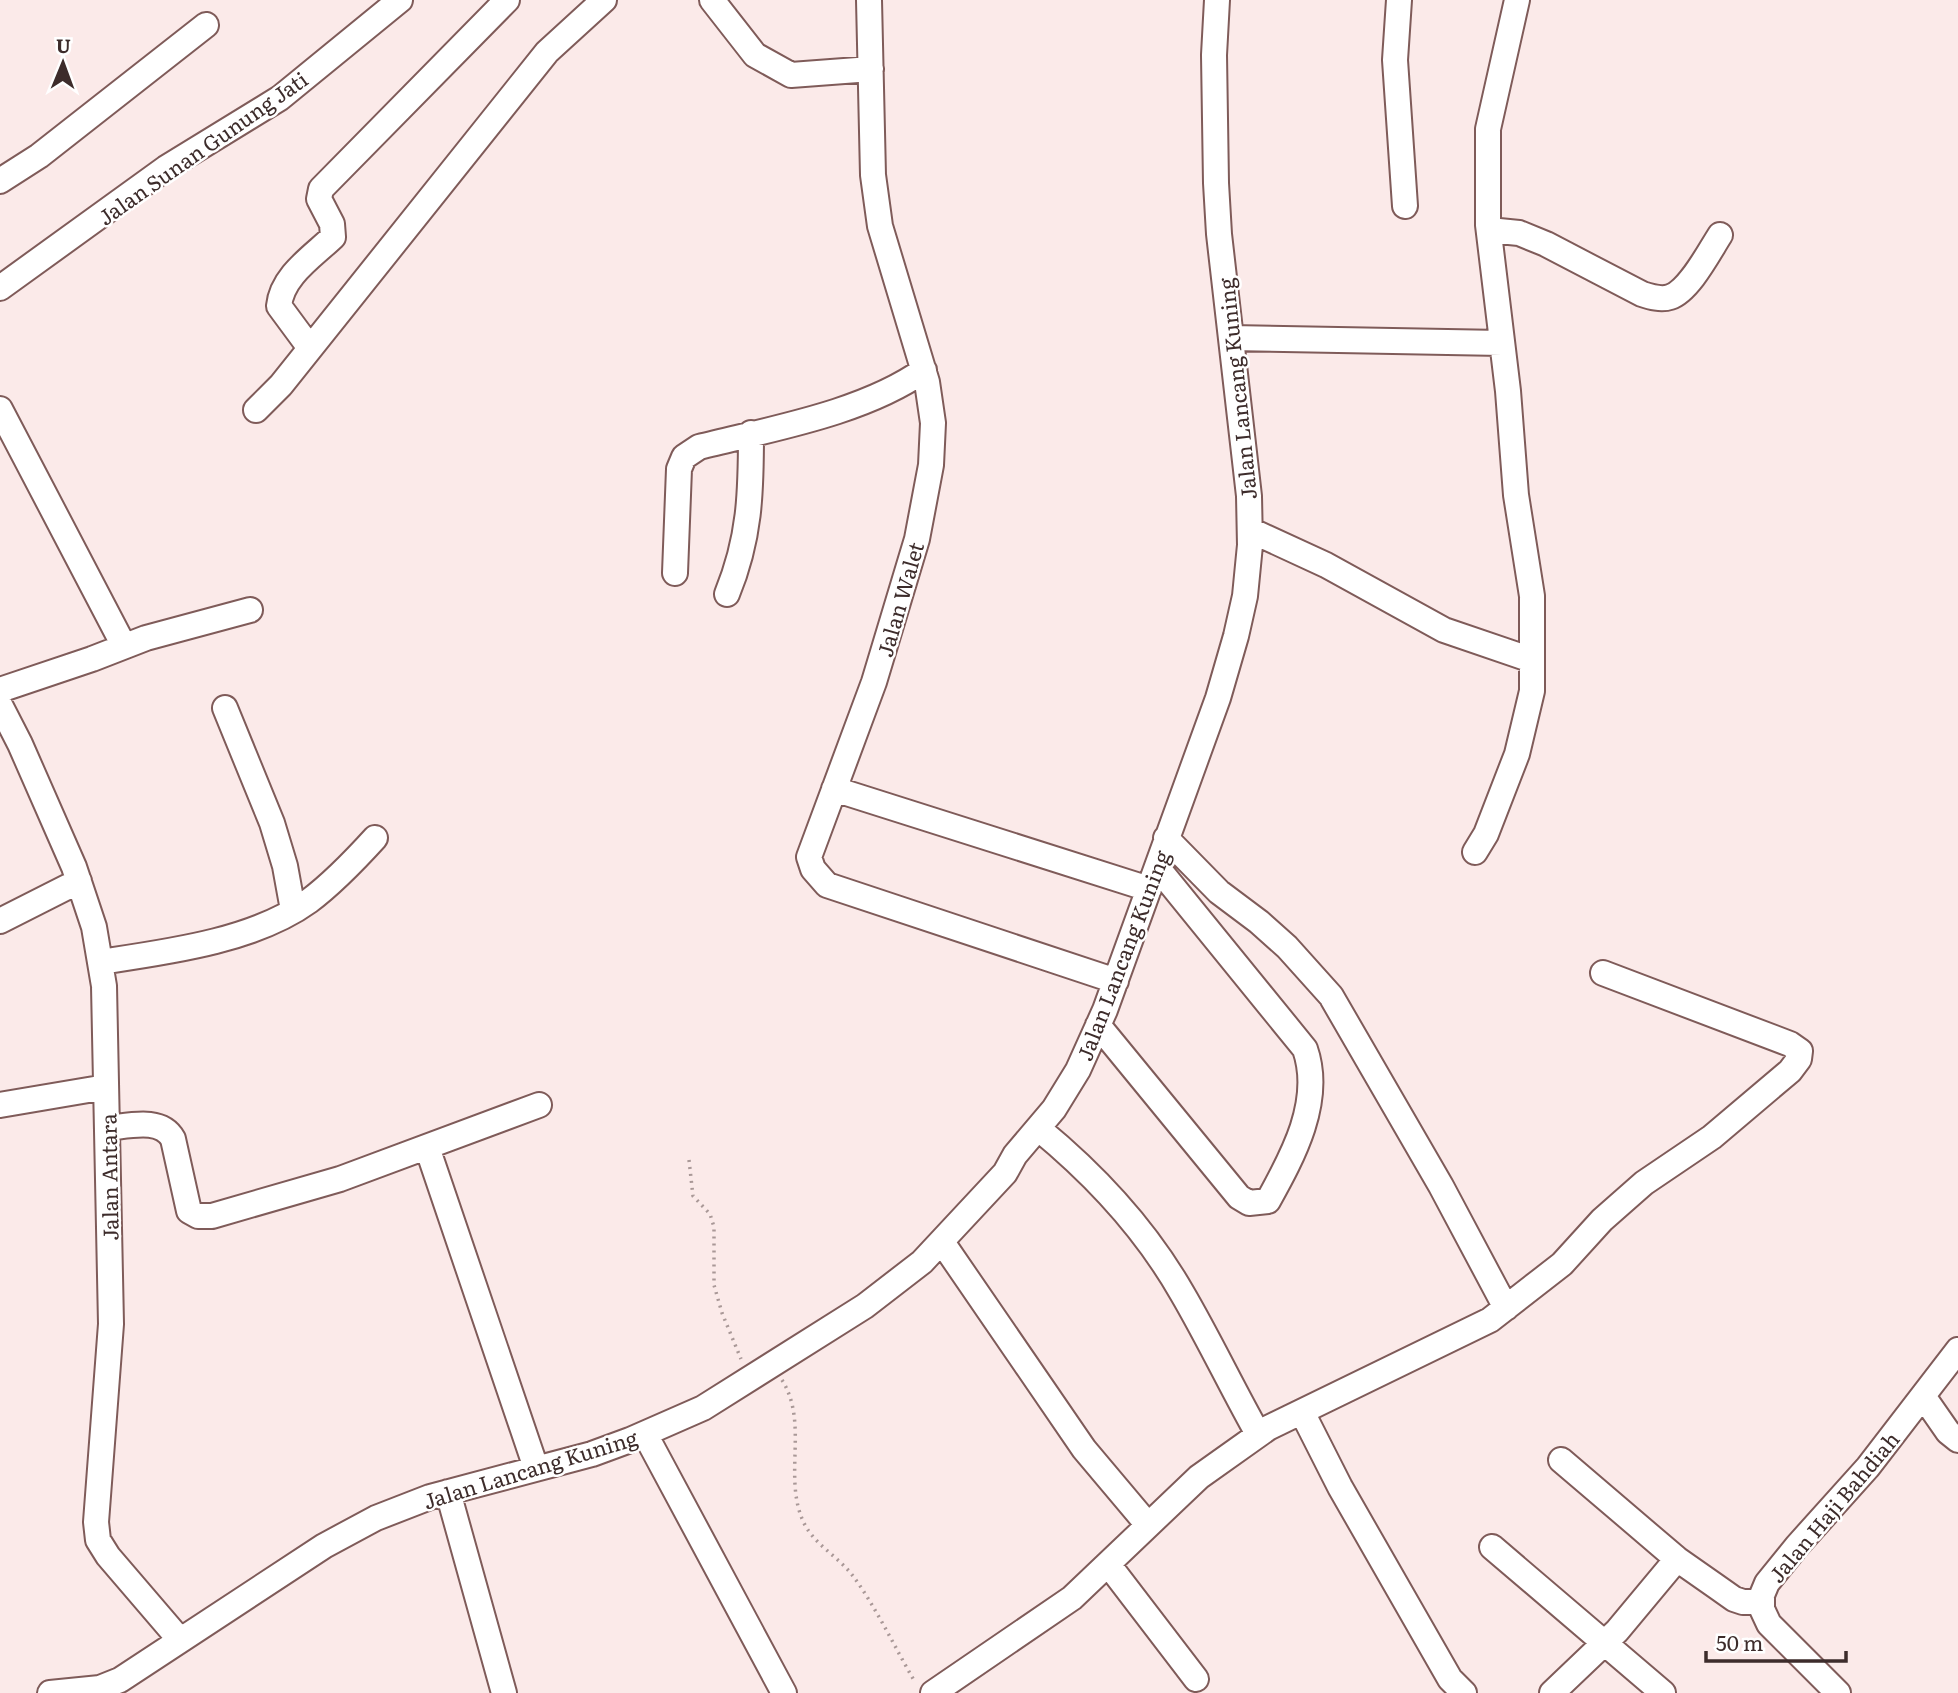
<svg xmlns="http://www.w3.org/2000/svg" width="1958" height="1693" viewBox="0 0 1958 1693" font-family="Literata,serif">
<style>
.lines{fill:none;stroke-linecap:round;stroke-linejoin:round}
.minor-casing{stroke:#7f5b59;stroke-width:28}
.path{stroke:#a99897;stroke-width:3.5;stroke-dasharray:2 5;stroke-linecap:butt}
.minor{stroke:#fff;stroke-width:24}
.labels{text-anchor:middle;dominant-baseline:central;stroke-width:5;stroke-linejoin:round;paint-order:stroke}
.street-label{font-size:21px;fill:#3d2c2b;stroke:#fff}
</style>
<rect width="100%" height="100%" fill="#fbeae9"/>
<g class="lines">
<g class="minor-casing">
<path id="minor" d="M 712,0 L 755,55 L 791,75 L 871,69
M 869,0 L 873,175 L 880,226 L 927,382 L 933,423 L 931,465 L 917,539 L 874,682 L 809,857 L 813,869 L 827,885 L 1116,981
M 1399,0 L 1395,60 L 1405,206
M 0,181 L 39,156 L 206,25
M 1489,230 L 1519,233 L 1546,244 L 1642,294 C 1651,297 1661,300 1670,297 C 1689,291 1709,252 1720,235
M 0,288 L 166,168 L 280,98 L 400,0
M 1231,338 L 1502,343
M 310,348 L 279,306 C 282,276 312,257 333,237 L 332,224 L 319,199 L 321,189 L 507,0
M 0,409 L 124,646
M 256,410 L 281,385 L 547,52 L 604,0
M 1250,530 L 1326,565 L 1444,630 L 1532,660
M 675,573 L 679,469 L 684,457 L 699,447 C 770,429 864,413 924,370
M 727,594 C 750,538 751,493 751,433
M 0,690 L 92,659 L 146,638 L 250,610
M 0,705 L 20,744 L 74,867 L 94,927 L 104,986 L 111,1324 L 96,1522 L 98,1540 L 108,1556 L 180,1640
M 225,708 L 272,823 L 285,866 L 293,910
M 834,789 L 1149,889
M 1166,838 L 1219,892 L 1259,922 L 1287,947 L 1331,996 L 1441,1186 L 1506,1308
M 1475,852 L 1486,834 L 1517,754 L 1532,691 L 1532,596 L 1516,495 L 1508,391 L 1488,225 L 1488,129 L 1517,0
M 0,921 L 79,881
M 100,962 C 167,952 254,941 309,901 C 333,883 355,860 375,838
M 1098,1025 L 1239,1197 L 1249,1203 L 1268,1201 C 1293,1156 1323,1101 1305,1049 L 1157,867
M 0,1105 L 106,1087
M 107,1128 C 129,1126 161,1117 173,1139 L 189,1211 L 198,1216 L 212,1216 L 340,1179 L 539,1105
M 1039,1129 C 1095,1175 1146,1230 1182,1293 C 1209,1339 1232,1388 1258,1434
M 427,1147 L 536,1468
M 942,1242 L 1084,1449 L 1148,1525
M 1923,1396 L 1948,1432 L 1958,1440
M 1302,1412 L 1340,1487 L 1450,1679 L 1464,1693
M 645,1434 L 784,1693
M 1561,1460 L 1677,1559 L 1717,1587 L 1734,1599 L 1743,1602 L 1762,1602
M 448,1492 L 504,1693
M 1492,1547 L 1663,1693
M 1108,1564 L 1196,1679
M 50,1693 L 100,1688 L 120,1680 L 324,1546 L 376,1518 L 430,1497 L 592,1454 L 630,1440 L 703,1408 L 865,1306 L 922,1262 L 1005,1173 L 1015,1155 L 1054,1109 L 1078,1070 L 1105,1010 L 1218,698 L 1236,636 L 1245,596 L 1250,545 L 1249,496 L 1219,234 L 1216,183 L 1214,55 L 1217,0
M 933,1693 L 1072,1598 L 1199,1477 L 1268,1428 L 1490,1320 L 1562,1264 L 1602,1220 L 1644,1183 L 1712,1137 L 1790,1071 L 1799,1059 L 1800,1051 L 1790,1044 L 1603,973
M 1552,1693 L 1617,1631 L 1677,1559
M 1838,1693 L 1769,1624 L 1762,1609 L 1762,1595 L 1767,1583 L 1797,1546 L 1868,1467 L 1958,1350"/>
</g>
<path class="path" d="M 689,1160 L 693,1196 L 710,1214 L 714,1227 L 714,1285 L 722,1313 L 741,1359
M 782,1380 C 809,1423 783,1476 803,1521 C 813,1544 838,1556 853,1576 C 876,1607 895,1648 915,1682"/>
<use href="#minor" class="minor"/>
</g>
<g class="labels">
<g class="street-label">
<text transform="translate(202 147) rotate(-35)">Jalan Sunan Gunung Jati</text>
<text transform="translate(1236 389) rotate(-96)">Jalan Lancang Kuning</text>
<text transform="translate(899 599) rotate(-74)">Jalan Walet</text>
<text transform="translate(1122 955) rotate(-69)">Jalan Lancang Kuning</text>
<text transform="translate(108 1177) rotate(-91)">Jalan Antara</text>
<text transform="translate(530 1468) rotate(-17)">Jalan Lancang Kuning</text>
<text transform="translate(1833 1506) rotate(-50)">Jalan Haji Bahdiah</text>
</g>
</g>
<g transform="translate(63 63) rotate(1)" stroke="#ffffff" stroke-width="5" paint-order="stroke">
<path d="M0-5L12 26L0 18L-12 26Z" fill="#3d2c2b"/>
<text y="-10" font-size="19" font-weight="bold" text-anchor="middle" fill="#3d2c2b">U</text>
</g>
<path d="M1706 1651v10h140v-10" fill="none" stroke="#3d2c2b" stroke-width="3.5"/>
<text x="1716" y="1651" font-size="21" fill="#3d2c2b" stroke="#ffffff" stroke-width="5" paint-order="stroke">50 m</text>
</svg>
